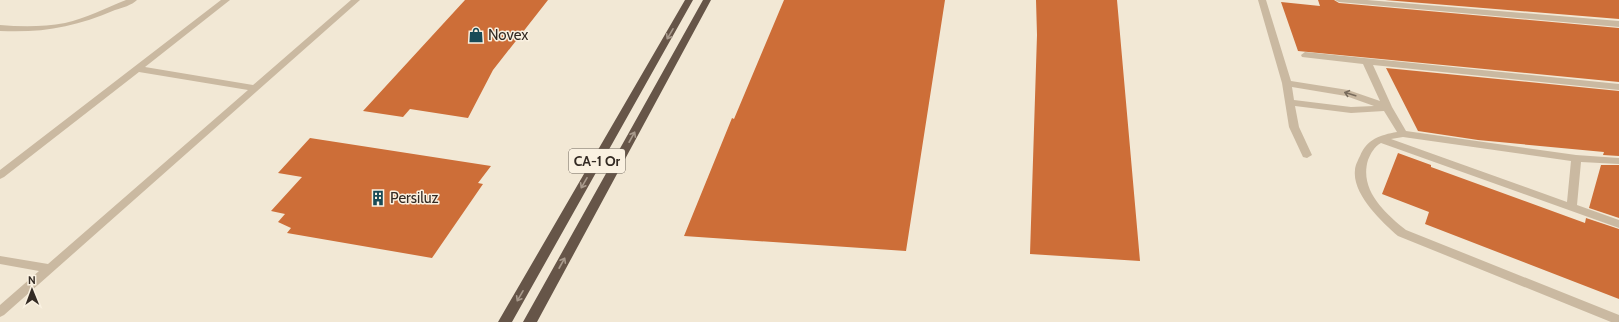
<svg xmlns="http://www.w3.org/2000/svg" width="1619" height="322" viewBox="0 0 1619 322" font-family="Cabin,sans-serif">
<style>
.building{fill:#cd6e38}
.lines{fill:none;stroke-linecap:round;stroke-linejoin:round}
.minor{fill:#cab9a1;fill-rule:evenodd}
.trunk{fill:#665548;fill-rule:evenodd}
.oneway{stroke:#a99b8d}
.oneway2{stroke:#786b5c}
.labels{text-anchor:middle;dominant-baseline:central;stroke-width:3;stroke-linejoin:round;paint-order:stroke}
.shield{fill:#faf1e1;stroke:#6f665d;stroke-width:1}
.shield-label{font-size:14px;font-weight:bold;fill:#342b24}
.poi-label{font-size:15px;fill:#342b24;stroke:#faf1e1;text-anchor:start}
</style>
<rect width="100%" height="100%" fill="#f2e8d5"/>
<path class="building" d="M 465,0 L 548,0 L 493,70 L 468,118 L 410,109 L 403,117 L 363,111 Z
M 784,0 L 945,0 L 906,251 L 684,236 L 732,118 L 734,119 Z
M 1036,0 L 1117,0 L 1140,261 L 1030,254 L 1037,35 Z
M 1318,0 L 1334,0 L 1339,3 L 1619,28 L 1619,82 L 1298,51 L 1281,2 L 1320,6 Z
M 1385,0 L 1619,0 L 1619,19 Z
M 1386,68 L 1619,91 L 1619,156 L 1603,155 L 1604,152 L 1478,140 L 1418,131 Z
M 310,138 L 491,166 L 478,183 L 483,184 L 432,258 L 287,233 L 291,228 L 278,222 L 285,214 L 271,211 L 302,177 L 278,173 Z
M 1398,153 L 1431,165 L 1431,167 L 1585,223 L 1586,218 L 1619,229 L 1619,299 L 1425,224 L 1429,212 L 1382,194 Z
M 1601,165 L 1619,165 L 1619,218 L 1589,208 Z"/>
<g class="lines">
<path class="minor" d="M 126,0 L 137,0 C 132,5 122,8 115,10 C 75,27 43,33 0,31 L 0,25 C 22,27 44,27 65,23 C 86,18 106,8 126,0 Z
M 221,0 L 230,0 L 145,67 L 253,85 L 351,0 L 360,0 L 4,315 L 0,317 L 0,305 L 39,271 L 0,264 L 0,256 L 48,264 L 248,90 L 139,72 L 4,177 L 0,179 L 0,170 Z
M 1258,0 L 1266,0 L 1291,81 L 1348,90 L 1380,101 L 1363,64 L 1302,57 L 1301,55 L 1305,52 L 1619,84 L 1619,90 L 1373,65 L 1392,107 L 1406,131 L 1576,155 L 1619,158 L 1619,164 L 1581,162 L 1577,205 L 1619,220 L 1619,228 L 1381,143 C 1374,147 1371,153 1368,160 C 1359,190 1385,213 1406,230 L 1619,315 L 1619,322 L 1611,322 L 1398,236 C 1382,222 1352,194 1355,170 C 1355,166 1358,160 1360,156 C 1367,139 1380,135 1397,132 L 1384,111 L 1351,113 L 1295,106 L 1299,127 L 1312,155 L 1307,158 L 1303,157 L 1289,127 L 1282,83 ZM 1292,87 L 1346,96 L 1374,106 L 1351,107 L 1294,100 ZM 1403,137 L 1571,161 L 1567,202 L 1391,139 Z
M 1335,0 L 1367,0 L 1619,21 L 1619,27 L 1339,2 Z"/>
<path class="trunk" d="M 685,0 L 693,0 L 512,322 L 498,322 Z
M 703,0 L 711,0 L 537,322 L 523,322 Z"/>
</g>
<defs><path id="oneway-shaft" d="M-6 0H5M1.5-3L5.5 0L1.5 3" fill="none" stroke-width="1.6" stroke-linecap="round" stroke-linejoin="round"/></defs>
<g class="oneway">
<use href="#oneway-shaft" transform="translate(670 34) rotate(120)"/>
<use href="#oneway-shaft" transform="translate(632 137) rotate(-61)"/>
<use href="#oneway-shaft" transform="translate(584 183) rotate(120)"/>
<use href="#oneway-shaft" transform="translate(562 263) rotate(-61)"/>
<use href="#oneway-shaft" transform="translate(520 296) rotate(120)"/>
</g>
<use class="oneway2" href="#oneway-shaft" transform="translate(1350 94) rotate(-163)"/>
<defs>
<g id="shop-bare" transform="scale(1.2)"><path d="M-5-2.5h2.3a2.7 3.5 0 0 1 5.4 0H5L5.5 6h-11ZM-1.5-2.5h3a1.5 2.3 0 0 0-3 0Z" fill="#184b57" stroke="#faf1e1" stroke-width="2.5" paint-order="stroke"/></g>
<g id="building-bare" transform="scale(1.2)"><path d="M-4-6H4V6H1V3H-1V6H-4ZM-2.5-4.3h1.7v1.8h-1.7ZM.8-4.3h1.7v1.8H.8ZM-2.5-1h1.7V.8h-1.7ZM.8-1h1.7V.8H.8Z" fill="#184b57" stroke="#faf1e1" stroke-width="2.5" paint-order="stroke"/></g>
</defs>
<g fill-rule="evenodd">
<use href="#shop-bare" x="476" y="35"/>
<use href="#building-bare" x="378" y="198"/>
</g>
<g class="labels">
<rect class="shield" x="569" y="149" width="56" height="24" rx="3"/>
<g class="shield-label">
<text x="597" y="161">CA-1 Or</text>
</g>
<g class="poi-label">
<text x="488" y="35">Novex</text>
<text x="390" y="198">Persiluz</text>
</g>
</g>
<g transform="translate(32 290) rotate(359)" stroke="#faf1e1" stroke-width="3" paint-order="stroke">
<path d="M0-3L7 15L0 10L-7 15Z" fill="#342b24"/>
<text y="-6" font-size="11" font-weight="bold" text-anchor="middle" fill="#342b24">N</text>
</g>
</svg>
